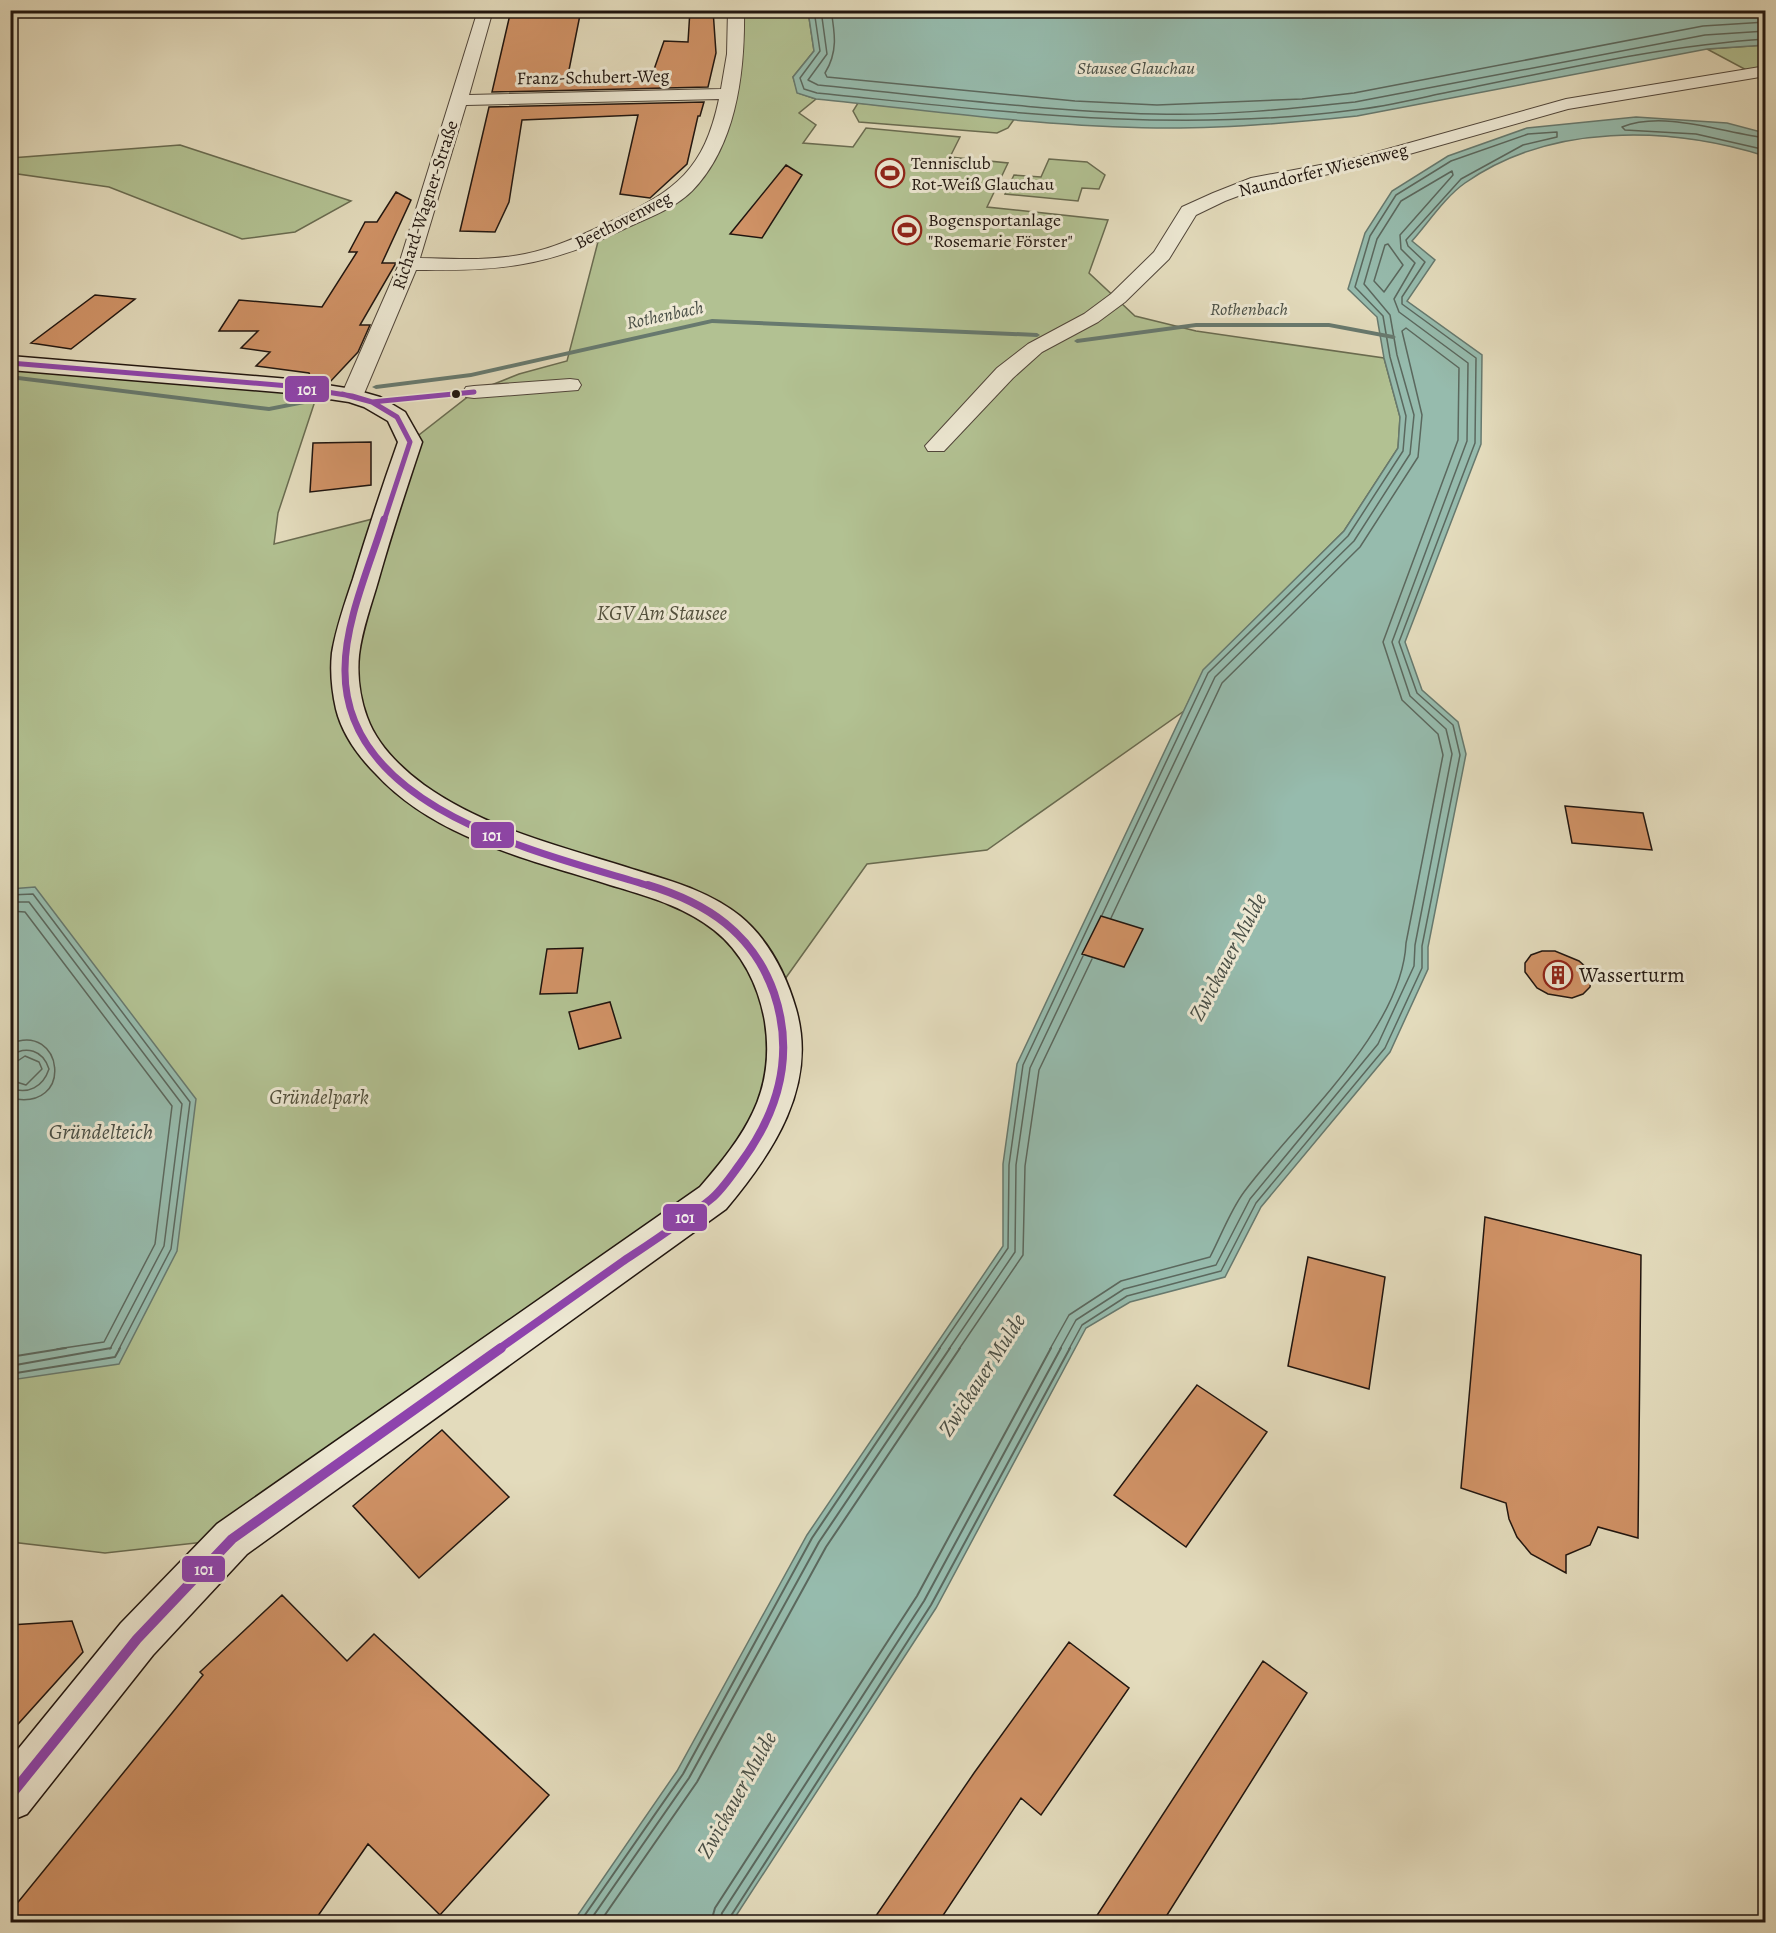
<svg xmlns="http://www.w3.org/2000/svg" width="1776" height="1933" viewBox="0 0 1776 1933" font-family="Alegreya,serif">
<style>
.green{fill:#b2c192;stroke:#696b50;stroke-width:1.5}
.water{fill:#96bbad;stroke:#67796e;stroke-width:1.5}
.lines{fill:none;stroke-linecap:round;stroke-linejoin:round}
.shore-far1{stroke:#5b685e;stroke-width:1.5}
.shore{stroke:#5b685e;stroke-width:2}
.stream{fill:#67796e;fill-rule:evenodd}
.building{fill:#d09266;stroke:#20150f;stroke-width:1.5}
.street-casing{stroke:#51463a;stroke-width:2}
.secondary-casing{stroke:#20150f;stroke-width:3}
.street{fill:#ede8d3;fill-rule:evenodd}
.secondary{fill:#ede8d3;fill-rule:evenodd}
.bus-1-far3-casing{stroke:#ede8d3;stroke-width:8}
.bus-1-far2-casing{stroke:#ede8d3;stroke-width:10}
.bus-1-far1-casing{stroke:#ede8d3;stroke-width:13}
.bus-1-casing{stroke:#ede8d3;stroke-width:15}
.bus-1-far3{stroke:#8e44ad;stroke-width:5}
.bus-1-far2{stroke:#8e44ad;stroke-width:7}
.bus-1-far1{stroke:#8e44ad;stroke-width:8}
.bus-1{stroke:#8e44ad;stroke-width:10}
.bus-dot{fill:#20150f;stroke:#ede8d3;stroke-width:2}
.labels{text-anchor:middle;dominant-baseline:central;stroke-width:6;stroke-linejoin:round;paint-order:stroke}
.far-water-label{font-size:18px;font-style:italic;fill:#494f46;stroke:#ede8d3}
.far-street-label{font-size:18px;fill:#20150f;stroke:#ede8d3}
.far-poi-label{font-size:18px;fill:#20150f;stroke:#ede8d3;text-anchor:start}
.park-label{font-size:21px;font-style:italic;fill:#53513d;stroke:#ede8d3}
.poi-label{font-size:21px;fill:#20150f;stroke:#ede8d3;text-anchor:start}
.water-label{font-size:22px;font-style:italic;fill:#494f46;stroke:#ede8d3}
.line-badge{stroke:#ede8d3;stroke-width:2}
.badge-label{font-size:16px;text-anchor:middle;font-weight:bold;fill:#fff}
</style>
<rect width="100%" height="100%" fill="#e3dbbc"/>
<filter id="stains"><feTurbulence type="fractalNoise" baseFrequency=".00333" numOctaves="4"/><feColorMatrix values="0 0 0 0 .2 0 0 0 0 .09 0 0 0 0 .02 0 0 0 .5 -.17"/></filter>
<radialGradient id="worn" r=".72"><stop offset=".6" stop-color="#630" stop-opacity="0"/><stop offset="1" stop-color="#630" stop-opacity=".3"/></radialGradient>
<path class="green" d="M 736,10 L 808,11 L 814,51 L 793,77 L 798,93 L 816,99 L 799,113 L 816,125 L 803,143 L 853,147 L 866,128 L 960,137 L 950,157 L 1008,163 L 987,207 L 1108,220 L 1089,273 L 1135,316 L 1196,331 L 1384,358 L 1400,417 L 1398,448 L 1344,531 L 1204,670 L 1184,711 L 987,850 L 867,864 L 775,993 L 786,1033 L 746,1160 L 232,1539 L 105,1553 L 11,1542 L 11,362 L 293,387 L 315,401 L 278,513 L 274,544 L 384,516 L 410,442 L 474,392 L 519,374 L 567,361 L 600,234 L 685,187 L 711,145 Z
M 1765,45 L 1765,80 L 1707,49 Z
M 858,103 L 1015,118 L 1008,128 L 997,133 L 859,122 L 853,111 Z
M 180,145 L 351,201 L 295,232 L 242,239 L 109,187 L 11,173 L 11,158 Z
M 1049,159 L 1087,162 L 1105,175 L 1099,189 L 1082,188 L 1078,201 L 1005,194 L 1014,175 L 1041,177 Z"/>
<path class="water" d="M 808,11 L 1765,10 L 1766,45 L 1707,49 L 1357,116 C 1291,123 1223,129 1156,128 C 1043,127 929,110 816,99 L 797,93 L 793,77 L 814,51 Z
M 1636,117 L 1727,123 L 1765,133 L 1765,156 C 1669,126 1550,123 1465,183 C 1445,197 1428,223 1412,241 L 1435,260 L 1407,301 L 1482,355 L 1481,444 L 1405,642 L 1422,690 L 1458,722 L 1466,754 L 1428,947 L 1428,969 L 1390,1052 L 1261,1207 L 1225,1277 L 1130,1302 L 1086,1328 L 936,1608 L 732,1922 L 573,1922 L 677,1771 L 807,1535 L 1003,1246 L 1003,1164 L 1017,1064 L 1203,670 L 1344,531 L 1398,448 L 1400,417 L 1384,358 L 1377,317 L 1348,289 L 1365,233 L 1392,191 L 1448,156 L 1527,128 Z
M 35,887 L 196,1099 L 177,1251 L 119,1364 L 11,1380 L 10,889 Z"/>
<g class="lines">
<path class="shore-far1" d="M 814,10 L 820,51 L 800,78 L 804,89 L 817,93 C 998,111 1172,134 1354,110 C 1382,107 1411,100 1439,94 C 1547,73 1656,46 1766,39
M 821,10 L 827,54 L 808,80 L 818,85 C 930,96 1042,111 1155,114 C 1221,116 1289,109 1355,102 L 1705,35 L 1766,31
M 831,10 C 835,34 838,52 825,73 L 827,77 L 1075,101 L 1157,105 L 1302,99 L 1354,93 L 1703,26 L 1766,22
M 1766,138 C 1724,133 1664,110 1622,127 L 1625,130 L 1696,134 L 1766,150
M 1388,244 L 1403,265 L 1384,292 L 1374,281 L 1385,245 Z
M 10,895 L 33,894 L 190,1102 L 171,1249 L 119,1349
M 10,902 L 29,902 L 182,1104 L 164,1246 L 110,1349
M 10,911 L 25,912 L 172,1106 L 155,1244 L 104,1342 L 57,1349
M 10,1044 C 63,1020 76,1113 10,1098
M 10,1056 C 26,1045 43,1050 49,1069 C 43,1087 28,1095 10,1088
M 10,1066 L 25,1056 L 39,1062 L 42,1069 L 26,1085 L 10,1080
M 939,1349 L 1008,1248 L 1009,1165 L 1023,1065 L 1208,673 L 1348,536 L 1403,451 L 1406,416 L 1390,357 L 1383,316 L 1355,287 L 1370,236 L 1396,195 L 1451,161 L 1528,134 L 1557,132 L 1557,137 L 1523,145 L 1461,179 L 1406,240 L 1408,246 L 1425,262 L 1402,297 L 1402,304 L 1476,358 L 1475,443 L 1399,642 L 1417,693 L 1453,725 L 1460,755 L 1422,946 L 1422,968 L 1385,1048 L 1256,1203 L 1221,1271 L 1127,1296 L 1082,1325 L 1069,1349
M 949,1349 L 1015,1252 L 1016,1165 L 1030,1068 L 1083,956
M 959,1349 L 1023,1255 L 1025,1166 L 1039,1070 L 1092,959
M 1050,1349 L 1069,1315 L 1121,1281 L 1210,1257 C 1221,1236 1230,1211 1244,1192 C 1295,1123 1402,1031 1406,943 L 1443,755 L 1438,734 L 1402,700 L 1383,642 L 1458,440 L 1459,368 L 1406,328 L 1402,331 L 1422,415 L 1418,457 L 1360,547 L 1222,683 L 1111,918
M 1060,1349 L 1076,1320 L 1124,1289 L 1216,1265 L 1250,1199 L 1378,1044 L 1414,966 L 1415,945 L 1452,754 L 1446,729 L 1410,696 L 1392,642 L 1467,441 L 1468,363 L 1399,312 L 1394,299 L 1415,263 L 1401,249 L 1400,235 L 1453,175 L 1452,171 L 1401,201 L 1377,239 L 1364,284 L 1390,315 L 1397,355 L 1414,415 L 1410,454 L 1354,541 L 1215,677 L 1102,915"/>
<path class="shore" d="M 10,1357 L 66,1348
M 10,1366 L 111,1348
M 10,1374 L 115,1357 L 120,1348
M 580,1922 L 683,1774 L 812,1538 L 940,1348
M 589,1922 L 689,1778 L 819,1542 L 950,1348
M 600,1922 L 697,1782 L 826,1547 L 960,1348
M 711,1922 L 715,1908 L 917,1596 L 1051,1348
M 720,1922 L 722,1913 L 924,1601 L 1061,1348
M 727,1922 L 931,1605 L 1070,1348"/>
<path class="stream" d="M 712,319 L 1037,333 L 1040,335 L 1037,337 L 712,323 L 471,377 L 376,389 L 372,387 L 376,385 L 471,373 Z
M 1196,323 L 1329,323 L 1393,335 L 1396,337 L 1393,339 L 1329,327 L 1196,327 L 1077,343 L 1074,341 L 1077,339 Z
M 10,375 L 269,407 L 325,396 L 329,398 L 325,400 L 269,411 L 10,379 Z"/>
</g>
<path class="building" d="M 511,10 L 581,10 L 568,75 L 588,74 L 588,80 L 651,78 L 664,41 L 688,42 L 690,10 L 713,10 L 716,53 L 708,87 L 492,92 Z
M 704,102 L 700,116 L 698,116 L 687,164 L 650,198 L 620,194 L 638,115 L 522,120 L 509,202 L 495,232 L 460,231 L 489,107 Z
M 786,165 L 802,175 L 762,238 L 730,234 Z
M 396,192 L 411,200 L 382,263 L 396,263 L 360,325 L 370,325 L 358,352 L 329,383 L 312,380 L 309,373 L 256,366 L 270,352 L 241,348 L 258,331 L 219,331 L 239,300 L 322,307 L 357,252 L 349,252 L 365,222 L 377,222 Z
M 95,295 L 135,299 L 71,349 L 31,343 Z
M 371,442 L 371,485 L 310,492 L 313,443 Z
M 1565,806 L 1643,813 L 1652,850 L 1572,843 Z
M 1101,916 L 1143,929 L 1124,967 L 1082,954 Z
M 583,948 L 577,993 L 540,994 L 547,949 Z
M 1542,951 L 1555,951 L 1579,961 L 1588,969 L 1591,978 L 1590,987 L 1583,994 L 1572,998 L 1548,994 L 1537,988 L 1525,972 L 1525,963 L 1531,955 Z
M 610,1002 L 621,1038 L 579,1049 L 569,1012 Z
M 1485,1217 L 1641,1255 L 1638,1538 L 1598,1527 L 1590,1545 L 1566,1555 L 1566,1573 L 1531,1554 L 1517,1537 L 1509,1519 L 1506,1503 L 1461,1488 Z
M 1308,1257 L 1385,1277 L 1369,1389 L 1288,1366 Z
M 1197,1385 L 1267,1432 L 1186,1547 L 1114,1495 Z
M 442,1430 L 509,1497 L 419,1578 L 353,1506 Z
M 282,1595 L 347,1661 L 374,1634 L 549,1795 L 440,1915 L 368,1844 L 313,1923 L 10,1923 L 10,1912 L 203,1675 L 200,1672 Z
M 72,1621 L 83,1652 L 10,1733 L 10,1625 Z
M 1069,1642 L 1129,1688 L 1041,1815 L 1021,1798 L 938,1923 L 871,1923 L 974,1773 Z
M 1263,1661 L 1307,1693 L 1162,1923 L 1092,1923 Z"/>
<g class="lines">
<g class="street-casing">
<path id="street" d="M 478,10 L 493,10 L 469,95 L 721,89 L 727,54 L 728,10 L 744,10 C 745,71 737,145 692,191 C 674,209 647,218 624,229 C 547,267 501,271 416,270 L 363,396 L 360,401 L 344,401 L 341,396 L 399,264 ZM 719,99 C 704,170 676,190 614,220 C 586,233 556,248 525,254 C 491,261 455,259 420,258 L 466,105 Z
M 1766,66 L 1766,76 L 1568,109 L 1360,168 L 1262,187 L 1225,201 L 1196,215 L 1169,259 L 1125,302 L 1098,322 L 1042,352 L 1013,378 L 944,451 L 928,451 L 925,446 L 997,368 L 1028,344 L 1084,314 L 1111,294 L 1154,252 L 1182,207 L 1213,193 L 1251,178 L 1352,159 L 1566,99 Z
M 570,379 L 578,380 L 581,385 L 578,390 L 474,398 L 466,397 L 463,392 L 466,387 L 474,386 Z"/>
</g>
<g class="secondary-casing">
<path id="secondary" d="M 10,356 L 289,379 L 352,389 L 380,397 L 405,412 L 422,442 C 407,487 392,532 379,578 C 372,603 362,629 359,655 C 357,675 360,698 367,717 C 377,745 401,768 424,785 C 484,828 559,846 629,868 C 667,880 708,890 740,916 C 768,939 786,974 796,1009 C 818,1086 773,1153 726,1209 L 247,1554 L 153,1655 L 27,1814 L 10,1821 L 10,1759 L 121,1623 L 217,1524 L 700,1187 C 744,1136 776,1093 765,1022 C 759,986 742,952 714,930 C 684,906 646,896 610,885 C 529,859 436,839 376,774 C 359,757 342,734 336,709 C 332,691 330,672 332,653 C 336,628 345,603 353,579 C 367,533 382,487 398,442 L 388,421 L 364,407 L 349,402 L 289,393 L 10,370 Z"/>
</g>
<use href="#street" class="street"/>
<use href="#secondary" class="secondary"/>
<g class="bus-1-far3-casing">
<path id="bus-1-far3" d="M 10,363 L 289,386 L 352,396 L 372,402 L 397,417 L 410,442 L 384,521
M 342,394 L 372,402 L 474,392"/>
</g>
<g class="bus-1-far2-casing">
<path id="bus-1-far2" d="M 384,519 C 370,565 345,621 345,669 C 343,812 547,854 653,887"/>
</g>
<g class="bus-1-far1-casing">
<path id="bus-1-far1" d="M 499,1349 C 540,1320 581,1291 622,1262 C 652,1242 683,1222 711,1199 C 722,1190 731,1176 740,1164 C 778,1113 795,1055 774,993 C 753,933 707,903 648,885"/>
</g>
<g class="bus-1-casing">
<path id="bus-1" d="M 10,1796 L 137,1639 L 232,1539 L 501,1348"/>
</g>
<use href="#bus-1-far3" class="bus-1-far3"/>
<use href="#bus-1-far2" class="bus-1-far2"/>
<use href="#bus-1-far1" class="bus-1-far1"/>
<use href="#bus-1" class="bus-1"/>
</g>
<defs>
<g id="stadium-ring" transform="scale(1.5)"><circle r="9.5" fill="#ede8d3" stroke="#8f2418" stroke-width="1.5"/><path d="M0-5a6.5 5 0 1 0 0 10a6.5 5 0 1 0 0-10ZM-3.5-1.8h7v3.6h-7Z" fill="#8f2418"/></g>
<g id="building-ring" transform="scale(1.5)"><circle r="9.5" fill="#ede8d3" stroke="#8f2418" stroke-width="1.5"/><path d="M-4-6H4V6H1V3H-1V6H-4ZM-2.5-4.3h1.7v1.8h-1.7ZM.8-4.3h1.7v1.8H.8ZM-2.5-1h1.7V.8h-1.7ZM.8-1h1.7V.8H.8Z" fill="#8f2418"/></g>
</defs>
<g fill-rule="evenodd">
<use href="#stadium-ring" x="890" y="173"/>
<use href="#stadium-ring" x="907" y="230"/>
<use href="#building-ring" x="1558" y="975"/>
</g>
<circle class="bus-dot" cx="456" cy="394" r="5"/>
<g class="labels">
<g class="far-water-label">
<text x="1136" y="68">Stausee Glauchau</text>
<text x="1249" y="309">Rothenbach</text>
<text transform="translate(665 315) rotate(-12)">Rothenbach</text>
</g>
<g class="far-street-label">
<text transform="translate(593 77) rotate(-1)">Franz-Schubert-Weg</text>
<text transform="translate(1323 170) rotate(-14)">Naundorfer Wiesenweg</text>
<text transform="translate(425 205) rotate(-72)">Richard-Wagner-Straße</text>
<text transform="translate(623 220) rotate(-27)">Beethovenweg</text>
</g>
<g class="far-poi-label">
<text x="911" y="163">Tennisclub<tspan x="911" dy="21">Rot-Weiß Glauchau</tspan></text>
<text x="928" y="220">Bogensportanlage<tspan x="928" dy="21">"Rosemarie Förster"</tspan></text>
</g>
<g class="park-label">
<text x="662" y="613">KGV Am Stausee</text>
<text x="319" y="1097">Gründelpark</text>
</g>
<g class="poi-label">
<text x="1579" y="975">Wasserturm</text>
</g>
<g class="water-label">
<text transform="translate(1228 957) rotate(-62)">Zwickauer Mulde</text>
<text x="101" y="1132">Gründelteich</text>
<text transform="translate(982 1375) rotate(-57)">Zwickauer Mulde</text>
<text transform="translate(737 1795) rotate(-61)">Zwickauer Mulde</text>
</g>
</g>
<g class="line-badge">
<rect x="284" y="375" width="46" height="28" rx="6" fill="#8e44ad"/>
<rect x="470" y="821" width="45" height="28" rx="6" fill="#8e44ad"/>
<rect x="662" y="1203" width="46" height="29" rx="6" fill="#8e44ad"/>
<rect x="181" y="1555" width="45" height="28" rx="6" fill="#8e44ad"/>
</g>
<g class="badge-label">
<text x="307" y="395">101</text>
<text x="492" y="841">101</text>
<text x="685" y="1223">101</text>
<text x="204" y="1575">101</text>
</g>
<rect width="1776" height="1933" fill="none" stroke="#e3dbbc" stroke-width="36"/>
<rect x="12" y="12" width="1752" height="1909" fill="none" stroke="#20150f" stroke-width="3"/>
<rect x="18" y="18" width="1740" height="1897" fill="none" stroke="#20150f" stroke-width="1.5"/>
<rect width="100%" height="100%" filter="url(#stains)"/>
<rect width="100%" height="100%" fill="url(#worn)"/>
</svg>
